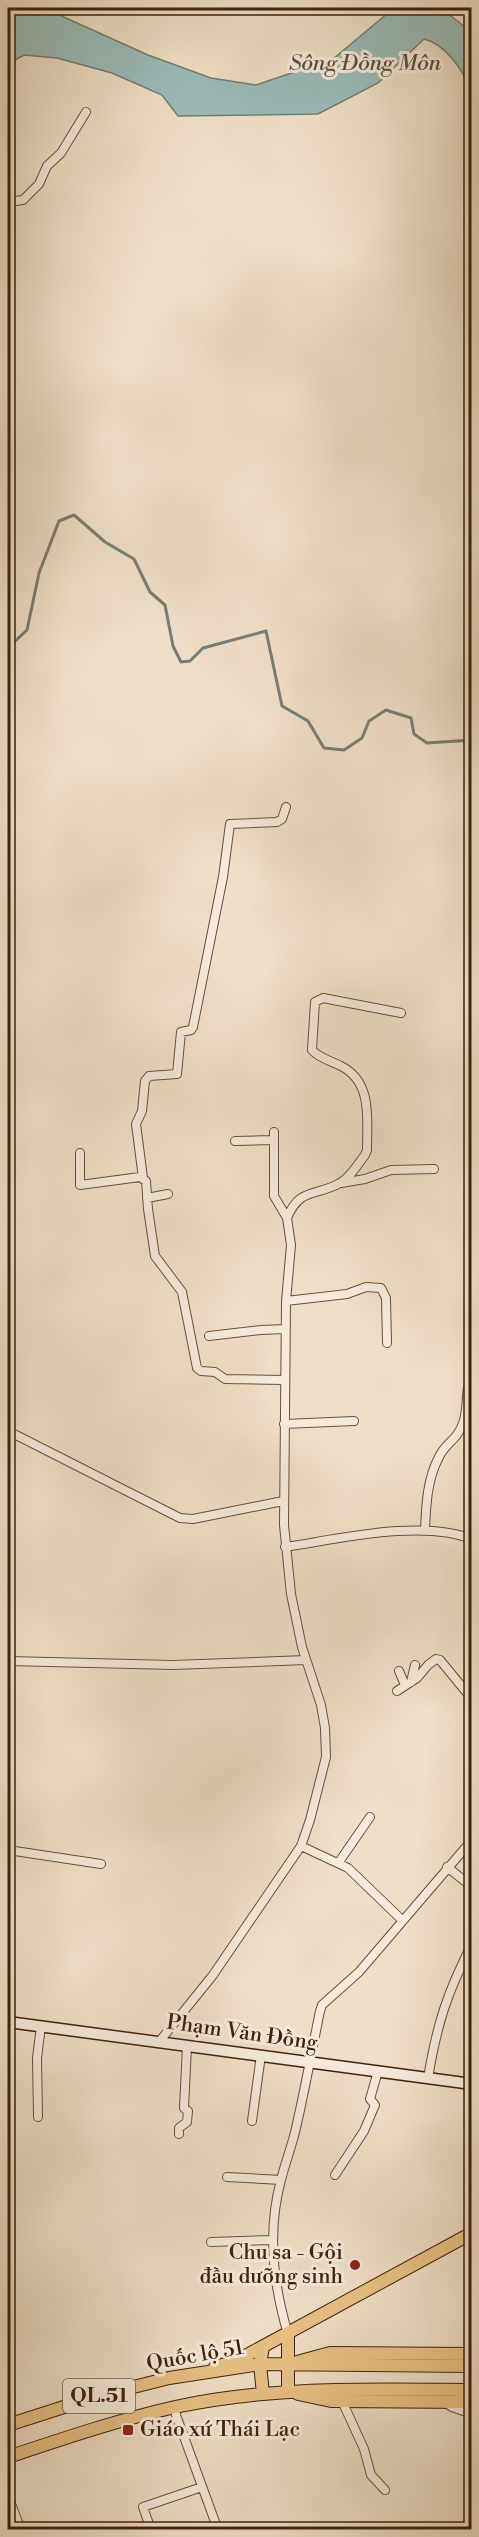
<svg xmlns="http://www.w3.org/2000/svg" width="479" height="2537" viewBox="0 0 479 2537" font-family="'Libre Bodoni',serif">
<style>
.water{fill:#9abcba;stroke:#767e74;stroke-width:1.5}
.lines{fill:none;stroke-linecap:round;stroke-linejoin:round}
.stream{stroke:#767e74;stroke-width:3}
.minor-casing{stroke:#6b5039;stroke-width:10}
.secondary-casing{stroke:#3f210a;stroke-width:13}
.primary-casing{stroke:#3f210a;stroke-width:14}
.trunk-casing{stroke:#3f210a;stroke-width:14}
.minor{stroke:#f5eadb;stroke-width:8}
.secondary{stroke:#f5eadb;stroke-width:10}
.primary{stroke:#e8c084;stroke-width:12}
.trunk{stroke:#e8c084;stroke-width:12}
.poi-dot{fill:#8f2418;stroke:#f5eadb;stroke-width:2}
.labels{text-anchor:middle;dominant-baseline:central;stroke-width:6;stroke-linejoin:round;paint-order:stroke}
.shield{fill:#f5eadb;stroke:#765d49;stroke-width:1.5}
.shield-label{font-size:20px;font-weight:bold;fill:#3f210a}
.street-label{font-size:21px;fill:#3f210a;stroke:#f5eadb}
.poi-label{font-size:21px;fill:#3f210a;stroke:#f5eadb;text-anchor:end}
.water-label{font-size:22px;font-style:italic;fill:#5a503f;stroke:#f5eadb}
</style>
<rect width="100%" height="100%" fill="#efdfc7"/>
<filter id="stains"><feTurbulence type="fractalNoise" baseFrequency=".00333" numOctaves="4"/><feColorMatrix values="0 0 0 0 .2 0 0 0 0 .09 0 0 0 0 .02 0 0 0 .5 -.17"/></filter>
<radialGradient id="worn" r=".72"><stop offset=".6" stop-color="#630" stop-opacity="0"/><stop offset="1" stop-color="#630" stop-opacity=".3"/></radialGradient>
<path class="water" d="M 394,8 L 441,8 L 471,32 L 471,90 C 463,71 446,44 424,39 L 378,83 L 318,114 L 178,116 L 162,95 L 112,73 L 57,58 L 24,55 L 8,64 L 8,14 L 55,13 L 148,55 L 211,78 L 256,85 L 333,59 Z"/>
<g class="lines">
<path class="stream" d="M 8,645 L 11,645 L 27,630 L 39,573 L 59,521 L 74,515 L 105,542 L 134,559 L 150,592 L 165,605 L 173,646 L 181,662 L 190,661 L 203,648 L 266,631 L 282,706 L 308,721 L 324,748 L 344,750 L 362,738 L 369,721 L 386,710 L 411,718 L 414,734 L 427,743 L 472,740"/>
<g class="minor-casing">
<path id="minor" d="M 8,202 L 23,200 L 39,184 L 47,166 L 61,153 L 86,112
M 235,1141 L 274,1140
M 80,1153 L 80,1185 L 140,1177 L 146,1181 L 148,1209 L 155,1256 L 182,1292 L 197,1368 L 201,1371 L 215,1372 L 225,1379 L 284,1380
M 143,1178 L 136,1124 L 142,1111 L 145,1081 L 149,1076 L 177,1074 L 181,1032 L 191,1030 L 193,1027 L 223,877 L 230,824 L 277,822 L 282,819 L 286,807
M 341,1183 L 365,1179 L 391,1170 L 434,1169
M 147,1198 L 168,1194
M 287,1218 C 300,1187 315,1197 340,1183 C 350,1178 358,1164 365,1155 L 367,1150 C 367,1120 373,1082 341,1066 C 331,1061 319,1058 312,1050 L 315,1002 L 323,998 L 401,1013
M 286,1301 L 347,1294 L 366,1287 L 381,1288 L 386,1298 L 387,1343
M 209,1336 L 261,1330 L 285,1329
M 284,1424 L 354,1421
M 8,1431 L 180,1518 L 193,1519 L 283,1501
M 425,1530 C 426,1506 427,1479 439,1457 C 446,1442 457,1441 463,1423 C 469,1408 464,1391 472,1377
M 285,1547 C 339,1539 421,1519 472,1539
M 8,1581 L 10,1580
M 8,1661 L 173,1665 L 306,1660
M 399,1671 L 405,1685
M 411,1682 L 415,1665
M 397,1691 L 417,1678 L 428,1665 L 436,1659 L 440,1660 L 472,1699
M 301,1846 L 348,1868 L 402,1920
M 8,1850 L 101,1864
M 339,1862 L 370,1817
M 447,1867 L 466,1882 L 472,1879
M 159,2042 L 213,1975 L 301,1846 L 310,1820 L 326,1757 L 325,1728 L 321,1705 L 302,1647 L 291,1594 L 284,1525 L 286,1301 L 291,1245 L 287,1218 L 274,1196 L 274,1132
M 428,2078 C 437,2024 447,1993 472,1944
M 38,2117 L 37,2058 L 41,2026
M 252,2121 L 261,2055
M 179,2134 L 179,2128 L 187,2122 L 188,2111 L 184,2108 L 187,2046
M 335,2175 L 364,2131 L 375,2105 L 370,2099 L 378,2071
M 227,2177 L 281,2180
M 211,2242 L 273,2240
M 288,2334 C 273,2284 267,2231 281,2180 C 285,2163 292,2146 296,2128 C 305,2089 312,2050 320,2011 L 322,2005 L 359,1972 L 472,1840
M 342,2401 L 364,2449 L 371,2475 L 385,2490
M 446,2403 L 452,2407 L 472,2414
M 175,2407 L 176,2415 L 218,2530
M 8,2496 L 21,2530
M 151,2530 L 143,2507 L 202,2487"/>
</g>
<g class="secondary-casing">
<path id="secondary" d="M 8,2022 L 472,2084"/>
</g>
<g class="primary-casing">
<path id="primary" d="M 297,2362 L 330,2353 L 472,2354
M 215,2367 L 236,2361 L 472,2233
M 298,2394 L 331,2401 L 472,2402"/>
</g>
<g class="trunk-casing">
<path id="trunk" d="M 288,2334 L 288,2392
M 263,2347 L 260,2364 L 263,2394
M 8,2425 L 98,2396 L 169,2378 L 260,2364 L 472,2366
M 8,2457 C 62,2439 118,2420 175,2407 C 273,2386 372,2389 472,2390"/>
</g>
<use href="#minor" class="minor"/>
<use href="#secondary" class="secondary"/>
<use href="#primary" class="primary"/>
<use href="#trunk" class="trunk"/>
</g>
<g class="poi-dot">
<circle cx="355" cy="2265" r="6"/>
<rect x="122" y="2424" width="12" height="12" rx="3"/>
</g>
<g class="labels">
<rect class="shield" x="63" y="2379" width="72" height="34" rx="4.5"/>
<g class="shield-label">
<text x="99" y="2396">QL.51</text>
</g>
<g class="street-label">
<text transform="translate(242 2033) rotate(8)">Phạm Văn Đồng</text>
<text transform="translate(195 2356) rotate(-10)">Quốc lộ 51</text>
</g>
<g class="poi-label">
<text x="343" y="2253">Chu sa - Gội<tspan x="343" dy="24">đầu dưỡng sinh</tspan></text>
<text x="140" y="2430" text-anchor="start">Giáo xứ Thái Lạc</text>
</g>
<g class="water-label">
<text x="365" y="63">Sông Đồng Môn</text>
</g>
</g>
<rect width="479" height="2537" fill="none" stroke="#efdfc7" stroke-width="30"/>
<rect x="9" y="9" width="461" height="2519" fill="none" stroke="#3f210a" stroke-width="3"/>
<rect x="15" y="15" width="449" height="2507" fill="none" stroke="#3f210a" stroke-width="1.5"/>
<rect width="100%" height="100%" filter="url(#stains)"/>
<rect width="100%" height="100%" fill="url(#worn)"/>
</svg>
